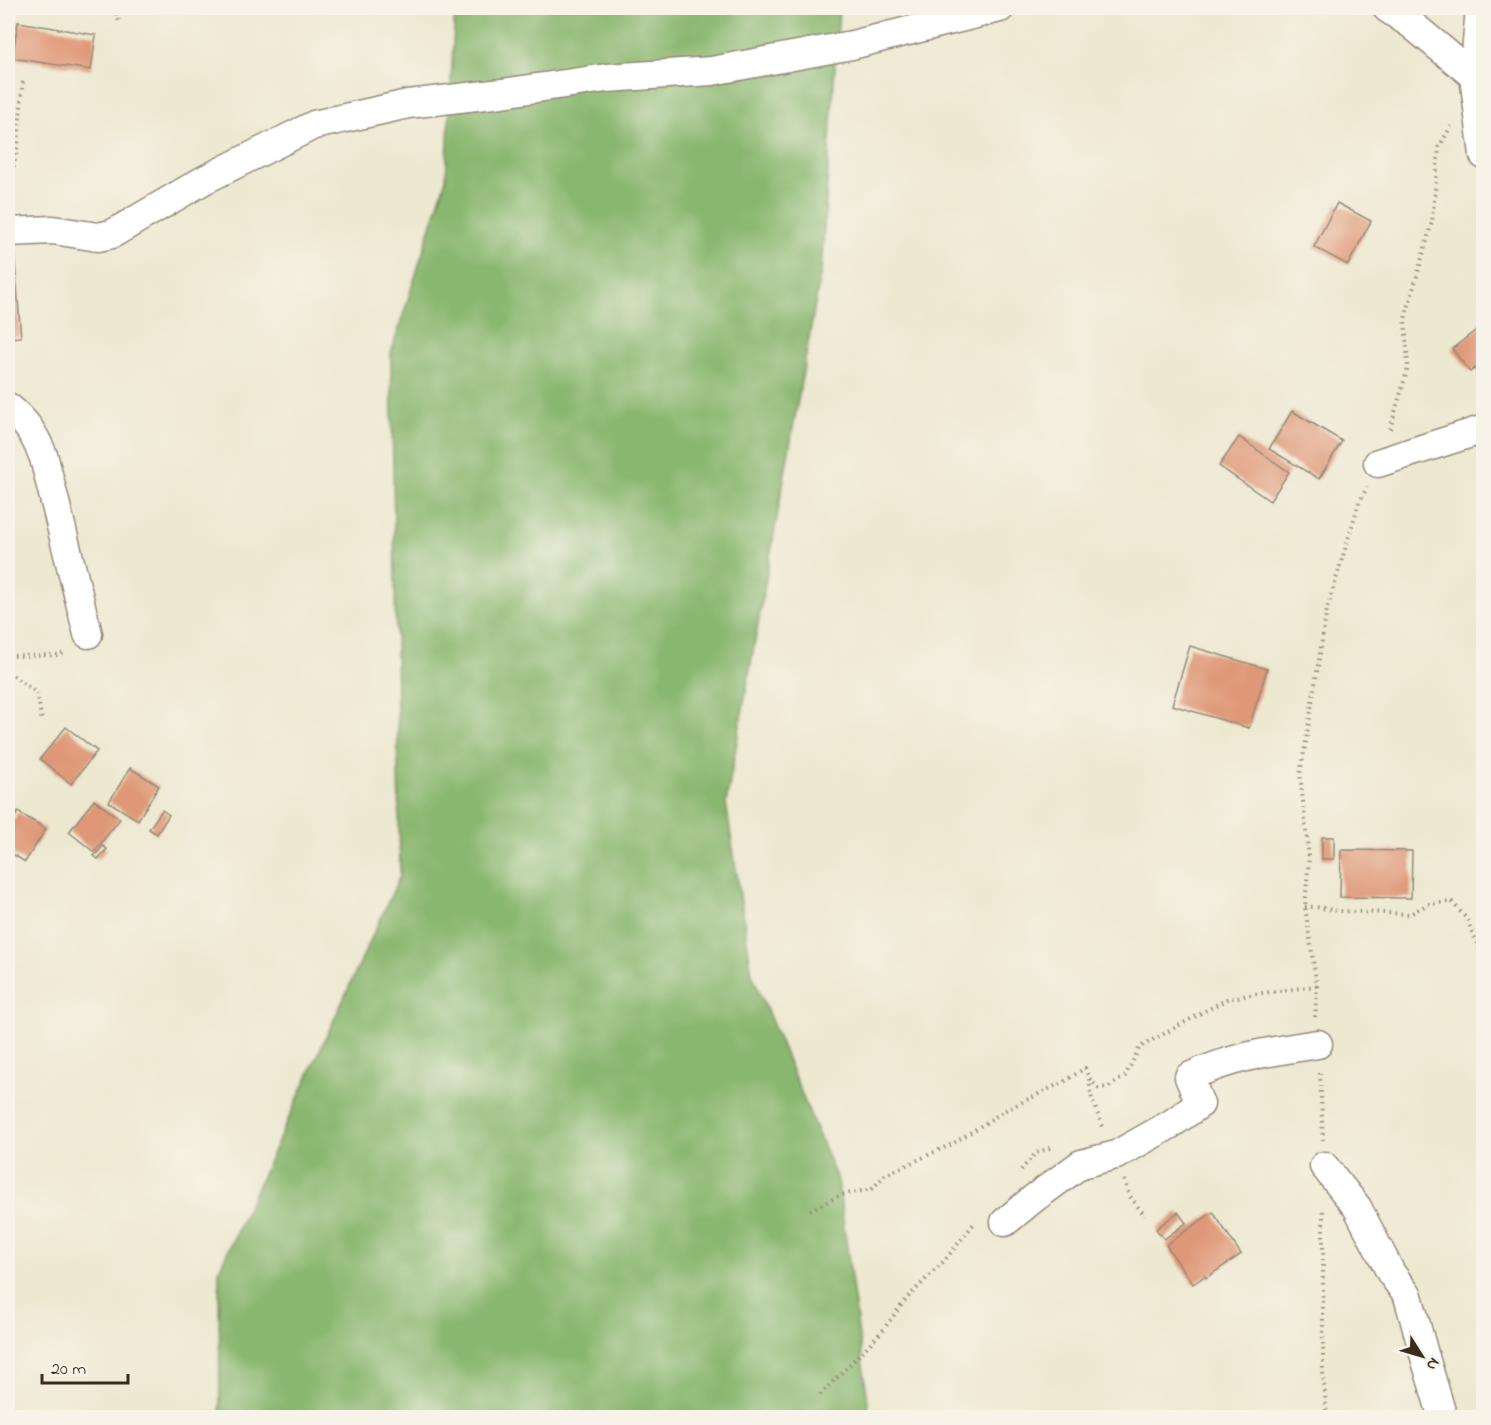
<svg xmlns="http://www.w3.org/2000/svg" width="1491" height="1425" viewBox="0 0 1491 1425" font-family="'Indie Flower',sans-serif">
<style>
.forest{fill:#8ab76f;stroke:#627046;stroke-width:1.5}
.building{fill:#df9877}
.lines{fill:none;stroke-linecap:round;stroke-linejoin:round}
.street-casing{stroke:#948977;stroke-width:31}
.path{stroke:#948977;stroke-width:4;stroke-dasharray:1.5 4.5;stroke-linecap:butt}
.street{stroke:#fff;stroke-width:28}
</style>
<rect width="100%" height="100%" fill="#f7f3e8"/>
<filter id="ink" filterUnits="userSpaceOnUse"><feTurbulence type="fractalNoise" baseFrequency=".0167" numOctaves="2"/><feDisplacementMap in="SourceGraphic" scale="12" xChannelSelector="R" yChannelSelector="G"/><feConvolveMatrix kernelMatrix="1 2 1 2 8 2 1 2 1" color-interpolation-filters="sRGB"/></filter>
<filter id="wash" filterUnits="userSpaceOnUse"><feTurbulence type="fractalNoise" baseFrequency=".008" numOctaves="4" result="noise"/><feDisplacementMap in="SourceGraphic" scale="24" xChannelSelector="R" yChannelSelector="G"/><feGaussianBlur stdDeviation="1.35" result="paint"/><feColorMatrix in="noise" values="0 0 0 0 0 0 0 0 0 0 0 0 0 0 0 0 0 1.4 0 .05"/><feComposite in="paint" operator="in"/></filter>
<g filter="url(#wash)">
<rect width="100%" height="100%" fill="#ede8d0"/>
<path class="forest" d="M 455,8 L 839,8 L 821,271 L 726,803 L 752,974 L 838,1182 L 870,1417 L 220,1417 L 219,1270 L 400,876 L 391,353 L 446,179 Z"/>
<g id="blocks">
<path class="building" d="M 18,22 L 96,35 L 91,70 L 12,58 Z
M 1337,203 L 1371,221 L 1348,265 L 1314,247 Z
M 13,238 L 21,337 L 8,338 L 8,239 Z
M 1484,324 L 1484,379 L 1475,368 L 1470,372 L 1452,349 Z
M 1292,411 L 1342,441 L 1319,479 L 1269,449 Z
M 1239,437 L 1289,472 L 1270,501 L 1219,466 Z
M 1190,646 L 1267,669 L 1249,728 L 1172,705 Z
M 66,727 L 97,751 L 71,784 L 40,759 Z
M 130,768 L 159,786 L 138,820 L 109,802 Z
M 94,800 L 120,819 L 94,852 L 69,832 Z
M 162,810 L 169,815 L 157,834 L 149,829 Z
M 18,812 L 46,829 L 25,862 L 8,851 L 8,829 Z
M 1322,837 L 1334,837 L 1334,859 L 1322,859 Z
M 103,846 L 107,849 L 98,859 L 94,856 Z
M 1341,850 L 1412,851 L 1411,898 L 1340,897 Z
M 1178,1212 L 1186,1223 L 1164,1239 L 1156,1229 Z
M 1213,1212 L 1241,1254 L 1206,1278 L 1205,1276 L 1193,1284 L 1166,1245 Z"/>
</g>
</g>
<g filter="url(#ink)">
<use href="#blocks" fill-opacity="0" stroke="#948977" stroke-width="1.5"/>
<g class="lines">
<g class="street-casing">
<path id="street" d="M 1387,8 L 1411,24 L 1474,76
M 1480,8 L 1474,76 L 1484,155
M 8,232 L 53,230 L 98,237 L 112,234 L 204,180 L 314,125 L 408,104 L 502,93 L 607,78 L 712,71 L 852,45 L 1000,8
M 8,407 C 27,422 35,435 44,458 L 88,634
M 1378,463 L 1484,429
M 1324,1166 L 1357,1207 L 1391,1273 L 1408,1296 L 1424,1354 L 1443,1418
M 1005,1222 L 1033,1199 L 1081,1164 L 1116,1155 L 1171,1124 L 1200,1104 L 1189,1077 C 1231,1057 1272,1051 1318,1044"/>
</g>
<path class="path" d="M 114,8 L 119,21
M 8,190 L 10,185 L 18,145 L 23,79
M 1390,429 L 1408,368 L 1405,319 L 1432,222 L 1439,147 L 1451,126
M 8,656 L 61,655 L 66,651
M 8,672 L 37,693 L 42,721
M 1305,907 L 1316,907 L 1339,911 L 1410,914 L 1428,904 L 1452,902 L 1467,919 L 1480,951 L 1484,955
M 1315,1017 L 1317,986 L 1305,907 L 1309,857 L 1300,774 L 1306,741 L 1327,609 L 1359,503 L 1367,487
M 1320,1073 L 1323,1140
M 1089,1079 L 1092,1100 L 1104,1129
M 1021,1170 L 1036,1153 L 1052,1147
M 1124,1180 L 1129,1195 L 1145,1216
M 810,1210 L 841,1195 L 872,1189 L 885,1175 L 952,1144 L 1006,1110 L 1065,1081 L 1085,1068 L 1089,1078 L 1098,1088 L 1109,1087 L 1125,1076 L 1140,1047 L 1227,999 L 1255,994 L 1317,986
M 1323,1211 L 1323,1373 L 1327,1418
M 820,1395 L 883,1330 L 906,1299 L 945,1260 L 976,1221"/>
<use href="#street" class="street"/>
</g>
</g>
<rect width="1491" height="1425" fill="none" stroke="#f7f3e8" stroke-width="30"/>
<g transform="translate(1422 1356) rotate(127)" stroke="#f7f3e8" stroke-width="4.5" paint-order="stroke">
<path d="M0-4.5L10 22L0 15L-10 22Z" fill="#3b2a1e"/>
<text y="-9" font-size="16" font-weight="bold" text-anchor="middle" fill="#3b2a1e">N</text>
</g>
<path d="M42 1374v9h86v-9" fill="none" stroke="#3b2a1e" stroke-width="3"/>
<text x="51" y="1374" font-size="18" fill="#3b2a1e" stroke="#f7f3e8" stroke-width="4.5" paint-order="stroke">20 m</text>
</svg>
